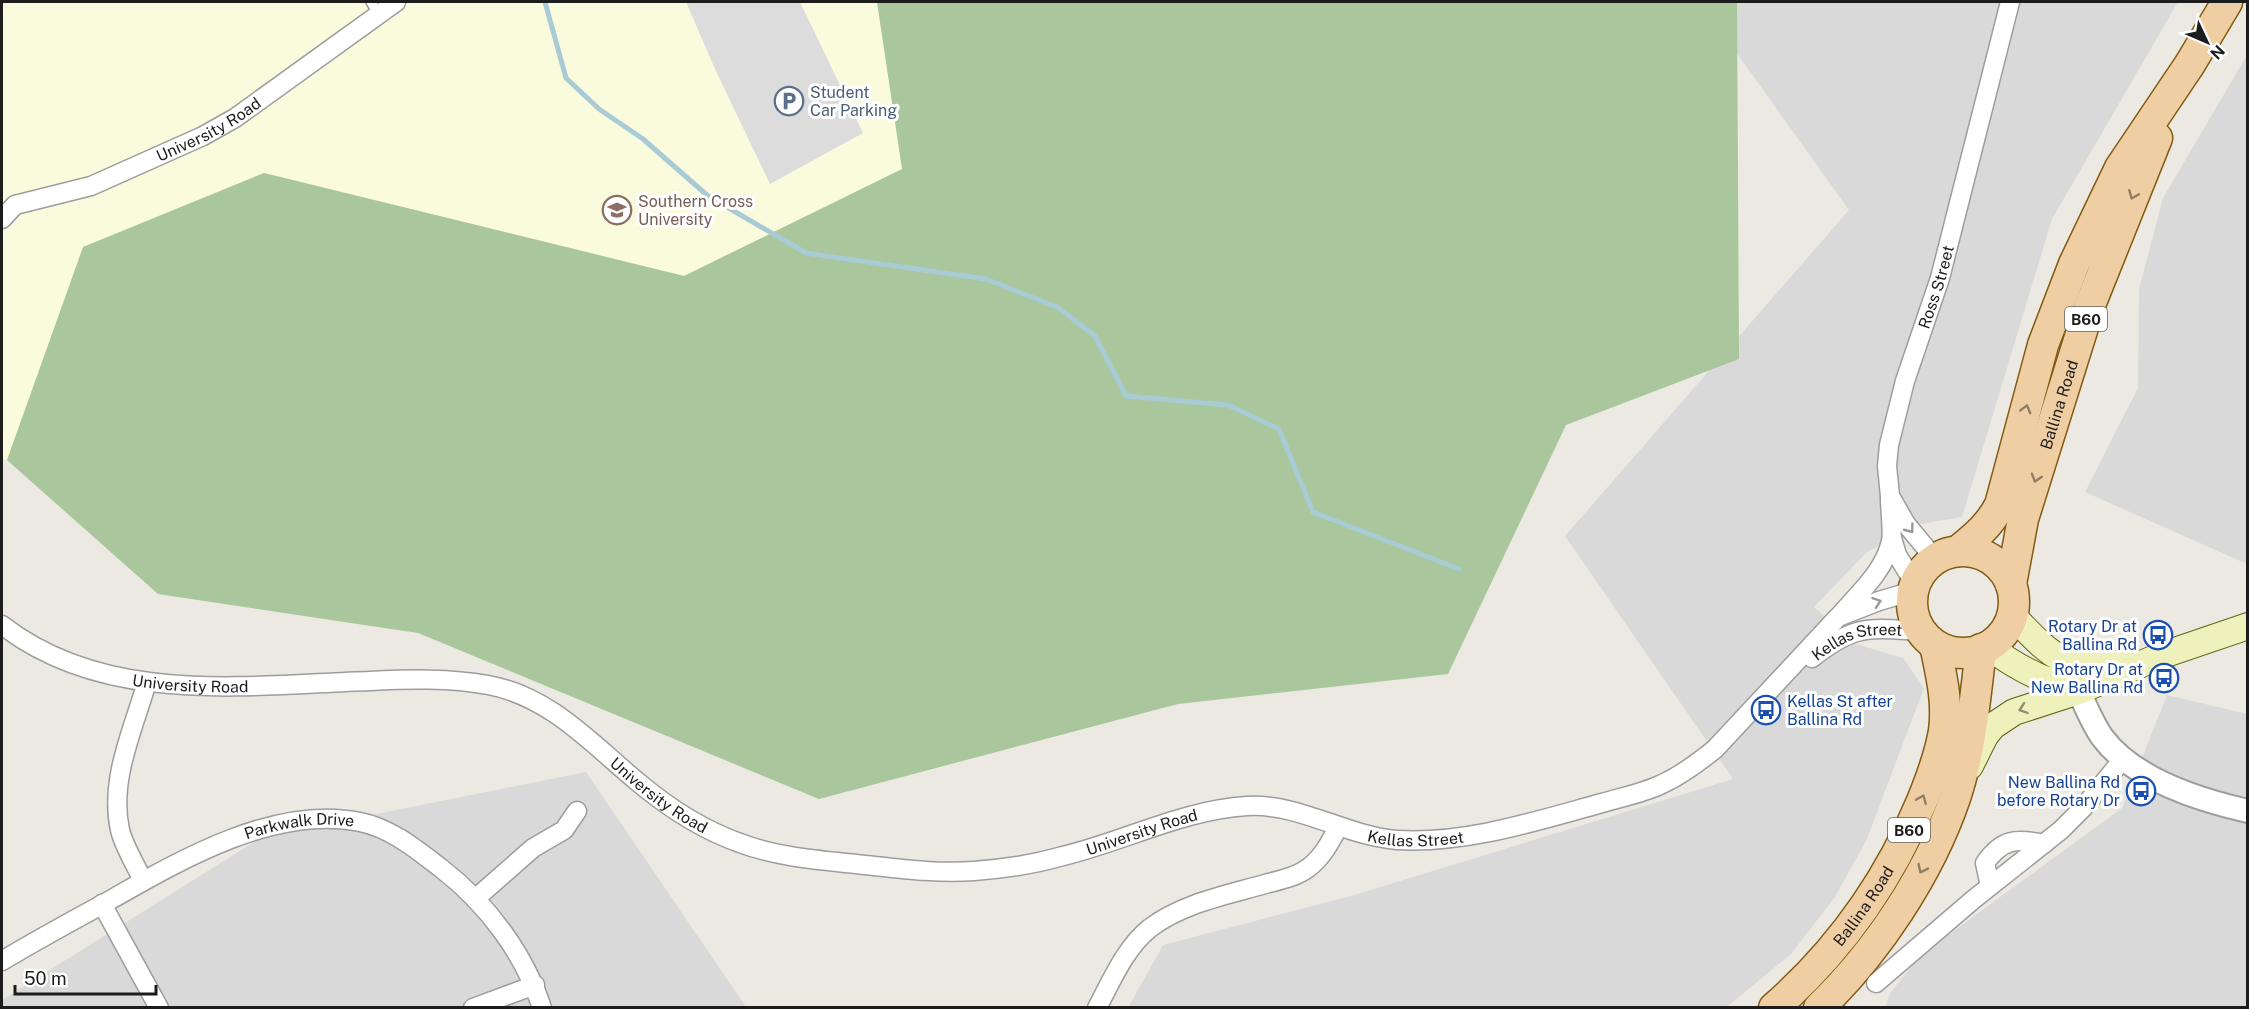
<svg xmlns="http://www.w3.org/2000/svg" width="2249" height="1009" viewBox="0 0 2249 1009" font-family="'Public Sans',sans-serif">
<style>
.residential{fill:#dad9d9}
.education{fill:#fafadd}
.forest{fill:#a9c69c}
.parking{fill:#dcdcdc}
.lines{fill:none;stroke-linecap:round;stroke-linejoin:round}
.stream{stroke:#a8cbd5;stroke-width:5}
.service-casing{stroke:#9d9d9d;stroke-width:12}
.minor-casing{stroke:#9d9d9d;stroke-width:21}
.tertiary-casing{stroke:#9d9d9d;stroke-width:26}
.secondary-casing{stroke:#5d6412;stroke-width:28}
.primary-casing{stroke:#825b12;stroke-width:33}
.service{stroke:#fff;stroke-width:9}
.minor{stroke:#fff;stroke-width:18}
.tertiary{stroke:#fff;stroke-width:22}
.secondary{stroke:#eff1bc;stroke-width:26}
.primary{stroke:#f0cea4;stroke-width:30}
.oneway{stroke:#917e67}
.oneway2{stroke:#999}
.oneway3{stroke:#909174}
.labels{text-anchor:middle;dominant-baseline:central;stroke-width:6;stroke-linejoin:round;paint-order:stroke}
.shield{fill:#fff;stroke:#606060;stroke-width:1.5}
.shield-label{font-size:15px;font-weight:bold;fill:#1c1c1c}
.service-label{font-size:16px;fill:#4e5e75;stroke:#fff;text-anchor:start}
.street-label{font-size:16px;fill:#1c1c1c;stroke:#fff}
.education-label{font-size:16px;fill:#785e54;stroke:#fff;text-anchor:start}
.transit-label{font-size:16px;fill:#164399;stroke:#fff;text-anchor:end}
</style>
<rect width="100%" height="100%" fill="#ece9e3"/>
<path class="residential" d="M 1710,2 L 2178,2 L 2052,219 L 1962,517 L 1920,524 L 1867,552 L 1814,607 L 1856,644 L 1903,658 L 1924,688 L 1867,839 L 1835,897 L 1791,954 L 1727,1007 L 1128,1008 L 1163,945 L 1351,896 L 1733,779 L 1565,536 L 1849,210 L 1711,17 Z
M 2247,55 L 2247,564 L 2085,492 L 2138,388 L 2139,289 L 2163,198 Z
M 2167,695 L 2247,714 L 2247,1007 L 1885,1008 L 1890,993 L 1921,955 L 2122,808 Z
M 586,772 L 746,1007 L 2,1008 L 2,1000 L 262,837 Z"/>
<path class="education" d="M 2,2 L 877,2 L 903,169 L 685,276 L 264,173 L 7,460 L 2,460 Z"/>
<path class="forest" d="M 877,2 L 1737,2 L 1739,359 L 1566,425 L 1448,674 L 1178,704 L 819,799 L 418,633 L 158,594 L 7,460 L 83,247 L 264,173 L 684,276 L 902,169 Z"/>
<path class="parking" d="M 686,2 L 800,2 L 863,133 L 770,184 L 715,69 Z"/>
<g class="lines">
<path class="stream" d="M 545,2 L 566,78 L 599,109 L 643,139 L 708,196 L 806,253 L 986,279 L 1057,307 L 1095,336 L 1126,396 L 1228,405 L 1279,429 L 1313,512 L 1459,569"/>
<g class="service-casing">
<path id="service" d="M 371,2 L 379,15"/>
</g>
<g class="minor-casing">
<g id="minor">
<path id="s1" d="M 2,219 L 15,205 L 91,186 L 203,136 L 235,118 L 396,2"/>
<path d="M 1892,538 L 1897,555 L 1915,584"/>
<path id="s2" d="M 1935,559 L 1906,524 L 1890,496 L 1887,466 L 1889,445 L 1905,381 L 1940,278 L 2010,2"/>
<path d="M 1841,614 C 1860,592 1885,570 1891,541 C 1893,533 1890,510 1890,499"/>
<path id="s3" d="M 2,625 C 106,706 247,685 370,681 C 410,679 449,678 488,685 C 550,696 593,745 639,783 C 669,808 703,830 740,843 C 777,857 817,860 856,864 C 895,868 935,874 974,871 C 1003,869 1035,864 1063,856 C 1125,841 1183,810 1247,806 C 1300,803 1345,836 1397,840 C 1466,844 1536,821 1602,803 C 1622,797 1644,793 1662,784 C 1682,775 1699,762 1715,749 L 1838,617 L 1879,601 L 1913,591"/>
<path id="s4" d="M 1812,658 C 1855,624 1868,628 1921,631"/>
<path d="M 143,881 C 136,865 124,847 120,830 C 109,780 133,730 147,682"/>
<path d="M 1990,886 L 1985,863 C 2002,839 2016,838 2044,844"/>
<path d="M 475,899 L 533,848 L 564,830 L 577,811"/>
<path d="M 102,904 L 159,1008"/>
<path id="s5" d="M 2,961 C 35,941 70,922 105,903 C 177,862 274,804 360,822 C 391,828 417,850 442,869 C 487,904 524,953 542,1008"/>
<path d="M 1876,983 L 1974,899 L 2061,830 L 2083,808 L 2123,759"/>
<path d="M 473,1008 L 535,985"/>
<path d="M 1097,1008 C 1112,980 1125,948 1150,928 C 1183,903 1227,895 1265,884 C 1280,880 1296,877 1308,868 C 1322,858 1330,842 1338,828"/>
</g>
</g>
<g class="tertiary-casing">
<path id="tertiary" d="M 2072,675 C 2081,695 2089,718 2102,737 C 2133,779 2199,800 2248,811"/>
</g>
<g class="secondary-casing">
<path id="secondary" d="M 2012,615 C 2053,658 2065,673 2127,662
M 1988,646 C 2016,668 2045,682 2079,691
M 1970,766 L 1985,736 L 1993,726 L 2014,712 L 2079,691 L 2160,656 L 2248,626"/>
</g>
<g class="primary-casing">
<g id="primary">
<circle cx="1963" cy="602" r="51"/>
<path d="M 1958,551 C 1975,537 1990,525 2000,505 L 2043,345 L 2074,264 L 2120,168 L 2190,64 L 2227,2"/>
<path id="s6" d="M 2011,584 L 2023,519 L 2090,305 L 2157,138"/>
<path id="s7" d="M 1774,1008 C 1839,951 1889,880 1922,801 C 1931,779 1940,755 1944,731 C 1948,701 1941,674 1935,645"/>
<path d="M 1819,1008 C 1877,952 1929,874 1955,798 C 1971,750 1975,699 1981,649"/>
</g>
</g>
<use href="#service" class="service"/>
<use href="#minor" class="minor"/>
<use href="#tertiary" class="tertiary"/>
<use href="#secondary" class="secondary"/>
<use href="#primary" class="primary"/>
</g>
<defs><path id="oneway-chevron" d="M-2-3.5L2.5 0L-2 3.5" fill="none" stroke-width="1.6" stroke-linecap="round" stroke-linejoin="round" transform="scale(1.5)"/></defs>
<g class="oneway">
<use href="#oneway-chevron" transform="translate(2133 195) rotate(112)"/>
<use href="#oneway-chevron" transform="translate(2026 409) rotate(-75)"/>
<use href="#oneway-chevron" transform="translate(2036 478) rotate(107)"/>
<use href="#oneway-chevron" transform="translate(1922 799) rotate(-68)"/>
<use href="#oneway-chevron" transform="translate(1922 869) rotate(116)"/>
</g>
<g class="oneway2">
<use href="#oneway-chevron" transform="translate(1910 529) rotate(53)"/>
<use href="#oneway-chevron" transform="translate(1877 602) rotate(-19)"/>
</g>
<use class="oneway3" href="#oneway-chevron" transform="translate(2023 709) rotate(161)"/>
<defs>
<g id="parking-ring" transform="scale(1.5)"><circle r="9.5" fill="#fff" stroke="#5c6f8a" stroke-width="1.5"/><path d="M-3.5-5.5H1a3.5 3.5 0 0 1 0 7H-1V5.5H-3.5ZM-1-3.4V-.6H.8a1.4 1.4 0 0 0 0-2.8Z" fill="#5c6f8a"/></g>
<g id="university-ring" transform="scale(1.5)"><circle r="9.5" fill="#fff" stroke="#8d6e63" stroke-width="1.5"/><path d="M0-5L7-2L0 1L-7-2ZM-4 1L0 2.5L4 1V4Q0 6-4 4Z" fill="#8d6e63"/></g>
<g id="bus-ring" transform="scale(1.5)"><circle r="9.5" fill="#fff" stroke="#1a4fb4" stroke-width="1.5"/><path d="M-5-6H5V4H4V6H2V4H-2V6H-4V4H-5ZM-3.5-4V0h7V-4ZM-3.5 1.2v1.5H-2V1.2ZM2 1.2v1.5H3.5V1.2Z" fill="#1a4fb4"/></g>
</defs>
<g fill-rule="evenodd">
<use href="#parking-ring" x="789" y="101"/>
<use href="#university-ring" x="617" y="210"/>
<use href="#bus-ring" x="2158" y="635"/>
<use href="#bus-ring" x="2164" y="678"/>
<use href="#bus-ring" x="1766" y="710"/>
<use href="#bus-ring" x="2141" y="791"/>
</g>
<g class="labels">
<g class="shield">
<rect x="2065" y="307" width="42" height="24" rx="4.5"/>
<rect x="1888" y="818" width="42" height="24" rx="4.5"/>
</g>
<g class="shield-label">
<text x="2086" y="319">B60</text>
<text x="1909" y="830">B60</text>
</g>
<g class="service-label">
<text x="810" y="92">Student<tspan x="810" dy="18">Car Parking</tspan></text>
</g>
<g class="street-label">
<text stroke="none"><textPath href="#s1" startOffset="228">University Road</textPath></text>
<text stroke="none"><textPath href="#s2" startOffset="294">Ross Street</textPath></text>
<text stroke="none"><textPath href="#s6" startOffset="186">Ballina Road</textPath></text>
<text stroke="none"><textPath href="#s4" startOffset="50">Kellas Street</textPath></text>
<text stroke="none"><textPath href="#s3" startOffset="201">University Road</textPath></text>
<text stroke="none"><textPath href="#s3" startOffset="705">University Road</textPath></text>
<text stroke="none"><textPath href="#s5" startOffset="330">Parkwalk Drive</textPath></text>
<text stroke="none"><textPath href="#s3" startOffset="1209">University Road</textPath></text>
<text stroke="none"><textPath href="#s3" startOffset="1491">Kellas Street</textPath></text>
<text stroke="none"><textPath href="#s7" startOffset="136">Ballina Road</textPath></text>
</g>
<g class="education-label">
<text x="638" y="201">Southern Cross<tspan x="638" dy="18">University</tspan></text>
</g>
<g class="transit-label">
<text x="2137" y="626">Rotary Dr at<tspan x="2137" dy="18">Ballina Rd</tspan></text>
<text x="2143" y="669">Rotary Dr at<tspan x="2143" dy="18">New Ballina Rd</tspan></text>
<text x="1787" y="701" text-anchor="start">Kellas St after<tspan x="1787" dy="18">Ballina Rd</tspan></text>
<text x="2120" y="782">New Ballina Rd<tspan x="2120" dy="18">before Rotary Dr</tspan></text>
</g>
</g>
<rect width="2249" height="1009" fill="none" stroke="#1c1c1c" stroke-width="6"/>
<g transform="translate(2207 42) rotate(134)" stroke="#ffffff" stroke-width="4.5" paint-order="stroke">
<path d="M0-4.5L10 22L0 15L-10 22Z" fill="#1c1c1c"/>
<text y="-9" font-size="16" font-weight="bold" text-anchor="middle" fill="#1c1c1c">N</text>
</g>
<path d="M15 985v9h141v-9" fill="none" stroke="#1c1c1c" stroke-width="3"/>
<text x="24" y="985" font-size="18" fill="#1c1c1c" stroke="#ffffff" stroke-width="4.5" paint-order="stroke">50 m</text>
</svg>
